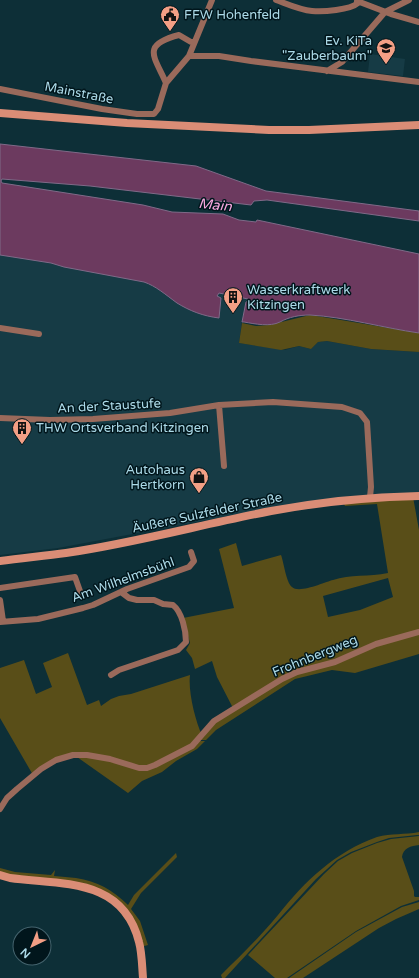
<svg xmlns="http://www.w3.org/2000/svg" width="419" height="978" viewBox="0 0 419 978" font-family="'Varela Round',sans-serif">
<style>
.built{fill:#163b45}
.green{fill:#594e18;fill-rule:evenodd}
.water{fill:#6c3a5f;stroke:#7f6a88}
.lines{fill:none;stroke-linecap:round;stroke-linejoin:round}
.street{stroke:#9a6a5b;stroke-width:6}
.secondary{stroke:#da8d76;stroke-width:8}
.labels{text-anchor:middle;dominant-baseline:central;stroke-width:3;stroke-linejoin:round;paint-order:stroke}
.poi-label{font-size:13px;fill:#acdae8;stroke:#01161c;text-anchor:start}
.street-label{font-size:13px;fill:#acdae8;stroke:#01161c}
.water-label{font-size:14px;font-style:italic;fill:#f7a8e0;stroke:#01161c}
</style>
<rect width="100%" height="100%" fill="#0d2f37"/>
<path class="built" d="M 370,54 L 405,59 L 403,76 L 368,72 Z
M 0,253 L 250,298 L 242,322 L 239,343 L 285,350 L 299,346 L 311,349 L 318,342 L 327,341 L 371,349 L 419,352 L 419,493 L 239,514 L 58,548 L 0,555 Z"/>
<path class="green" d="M 310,315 L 335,319 L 419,333 L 419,352 L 371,349 L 327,341 L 318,342 L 311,349 L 299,346 L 281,350 L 239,343 L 242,323 L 256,326 L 269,325 Z
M 413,497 L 419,530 L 419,654 L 355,673 L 332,670 L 295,679 L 216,730 L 206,740 L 199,740 L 211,725 L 234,710 L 217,677 L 212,661 L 195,669 L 192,658 L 186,650 L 190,643 L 183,618 L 234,608 L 219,549 L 236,543 L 242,566 L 281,555 C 284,563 286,582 292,587 C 299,594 325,582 333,580 C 350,574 369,577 388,573 L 377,504 L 345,506 L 343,502 ZM 388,578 L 393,597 L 360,610 L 328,617 L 323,596 Z
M 68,653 L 87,705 L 99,700 L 101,706 L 111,699 L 119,696 L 131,694 L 190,675 C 188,691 195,720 202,735 L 191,746 L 170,757 L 191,747 L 198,741 L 205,741 L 197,749 L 176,761 L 162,772 L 142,781 L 128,793 L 77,757 L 66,759 L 58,762 L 58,761 L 56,761 C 72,753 87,755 104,759 C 109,760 115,762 119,762 C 85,749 62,753 33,775 L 0,718 L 0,668 L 24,660 L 36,694 L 52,687 L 43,663 Z
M 419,832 L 419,835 L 417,835 L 389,838 L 377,842 L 351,852 L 337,860 L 316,879 L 225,978 L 222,978 L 221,975 C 240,956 261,936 278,915 C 305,881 335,852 377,837 C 391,833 405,835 419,832 Z
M 419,836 L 419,845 C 411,846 403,848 402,857 L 414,891 L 414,896 L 415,897 L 419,897 L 419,900 L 401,906 L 356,931 L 287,978 L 275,978 L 248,955 L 324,874 L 338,861 L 352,853 L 377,843 L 391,839 Z
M 176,853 L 177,857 L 141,893 L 131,909 L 140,921 L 148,945 L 141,947 L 140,940 L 107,894 L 0,874 L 0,868 L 15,872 L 51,875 L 55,870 L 54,876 C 62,877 69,877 76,878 C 97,881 113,890 128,905 L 134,895 Z
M 419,902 L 419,909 L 396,919 L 379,928 L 303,978 L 289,978 L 356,932 L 402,907 Z"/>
<path class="water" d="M 0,144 L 196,166 L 266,191 L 419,211 L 419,221 L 267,200 L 254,201 L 251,205 L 90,186 L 2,179 L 1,181 L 2,183 L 143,205 L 172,212 L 223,214 L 239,220 L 256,222 L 257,220 L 419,254 L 419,333 C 384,328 345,317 310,315 C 299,315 289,317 280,322 C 270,327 255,324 244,322 L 242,322 L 246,302 L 248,301 L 248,299 L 219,293 L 217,296 L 221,298 L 219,318 C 203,316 190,311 177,303 C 166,295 156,286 144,282 L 64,267 L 51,263 L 0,255 Z"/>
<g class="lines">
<path class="street" d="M 276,0 C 287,4 300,10 312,11 C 323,12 350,10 358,3
M 357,1 L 391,14 L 419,22
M 189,56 L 219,56 L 251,61 L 419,82
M 327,71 L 342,62 L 385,12 L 409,0
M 166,83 C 155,57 140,45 179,35 L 191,42 L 194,42
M 0,89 L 102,109 L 137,114 L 154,114 L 158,109 L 166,83 L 189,56 L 212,0
M 0,328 L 39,334
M 219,405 L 224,466
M 0,418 L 50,420 L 93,419 L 170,413 L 219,405 L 273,402 L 342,407 L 360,413 L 367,422 L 371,487 L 370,497
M 0,588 L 75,577 L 81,594
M 0,600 L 3,621
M 0,622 L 38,619 L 83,608 L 93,605 L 127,589 L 189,567 L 194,561 L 191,552
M 111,675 L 119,670 L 178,650 L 186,642 C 186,631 182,612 173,605 L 163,604 L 154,600 L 137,600 L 129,598 L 121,592
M 0,809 L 7,798 L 17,789 L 41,769 L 56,760 L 73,755 L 87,755 L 110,759 L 139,768 L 147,768 L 155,765 L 192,746 L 214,721 L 282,679 L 297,672 L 335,662 L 376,644 L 419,632"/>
<path class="secondary" d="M 0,113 L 127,123 L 269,130 L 309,130 L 419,125
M 0,561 C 22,558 44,556 66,553 C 135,543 203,524 271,511 C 320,502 369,497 419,496
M 0,875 L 10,878 C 61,885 123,877 139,942 C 142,953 142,966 143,978"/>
</g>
<defs>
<g id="civic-pin" transform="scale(1)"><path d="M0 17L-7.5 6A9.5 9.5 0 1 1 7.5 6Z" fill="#f39f85" stroke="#01161c"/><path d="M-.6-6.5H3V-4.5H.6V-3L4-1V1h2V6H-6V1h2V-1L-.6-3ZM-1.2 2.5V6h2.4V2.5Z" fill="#111"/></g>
<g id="school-pin" transform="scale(1)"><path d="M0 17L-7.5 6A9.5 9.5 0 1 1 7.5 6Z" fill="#f39f85" stroke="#01161c"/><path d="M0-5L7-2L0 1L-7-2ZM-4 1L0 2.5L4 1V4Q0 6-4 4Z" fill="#111"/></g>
<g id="building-pin" transform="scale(1)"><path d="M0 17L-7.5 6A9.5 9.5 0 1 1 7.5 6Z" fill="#f39f85" stroke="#01161c"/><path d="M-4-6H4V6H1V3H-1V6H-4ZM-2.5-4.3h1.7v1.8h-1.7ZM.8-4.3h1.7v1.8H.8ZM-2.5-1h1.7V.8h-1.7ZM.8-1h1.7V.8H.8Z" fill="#111"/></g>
<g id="shop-pin" transform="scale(1)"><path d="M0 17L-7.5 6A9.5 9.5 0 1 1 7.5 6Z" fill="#f39f85" stroke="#01161c"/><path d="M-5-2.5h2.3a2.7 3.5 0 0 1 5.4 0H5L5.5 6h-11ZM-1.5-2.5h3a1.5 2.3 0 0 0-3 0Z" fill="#111"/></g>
</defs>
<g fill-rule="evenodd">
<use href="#civic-pin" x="170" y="15"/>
<use href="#school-pin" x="386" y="48"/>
<use href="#building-pin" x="233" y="297"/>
<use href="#building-pin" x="22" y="428"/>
<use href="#shop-pin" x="199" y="477"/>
</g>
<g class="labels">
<g class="poi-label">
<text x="184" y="15">FFW Hohenfeld</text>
<text x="372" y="41" text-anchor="end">Ev. KiTa<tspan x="372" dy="15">"Zauberbaum"</tspan></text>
<text x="247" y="290">Wasserkraftwerk<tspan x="247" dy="15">Kitzingen</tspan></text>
<text x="36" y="428">THW Ortsverband Kitzingen</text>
<text x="185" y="470" text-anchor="end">Autohaus<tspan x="185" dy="15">Hertkorn</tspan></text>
</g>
<g class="street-label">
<text transform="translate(79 93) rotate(11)">Mainstraße</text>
<text transform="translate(109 406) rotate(-3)">An der Staustufe</text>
<text transform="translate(207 513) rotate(-12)">Äußere Sulzfelder Straße</text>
<text transform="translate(123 580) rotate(-20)">Am Wilhelmsbühl</text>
<text transform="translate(315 656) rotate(-22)">Frohnbergweg</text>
</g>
<g class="water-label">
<text transform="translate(215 205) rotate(6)">Main</text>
</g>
</g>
<g transform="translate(32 946) rotate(223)"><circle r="19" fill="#01161c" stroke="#45646e"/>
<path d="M0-3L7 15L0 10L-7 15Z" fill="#f39f85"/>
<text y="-6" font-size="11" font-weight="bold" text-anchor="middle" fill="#acdae8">N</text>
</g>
</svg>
